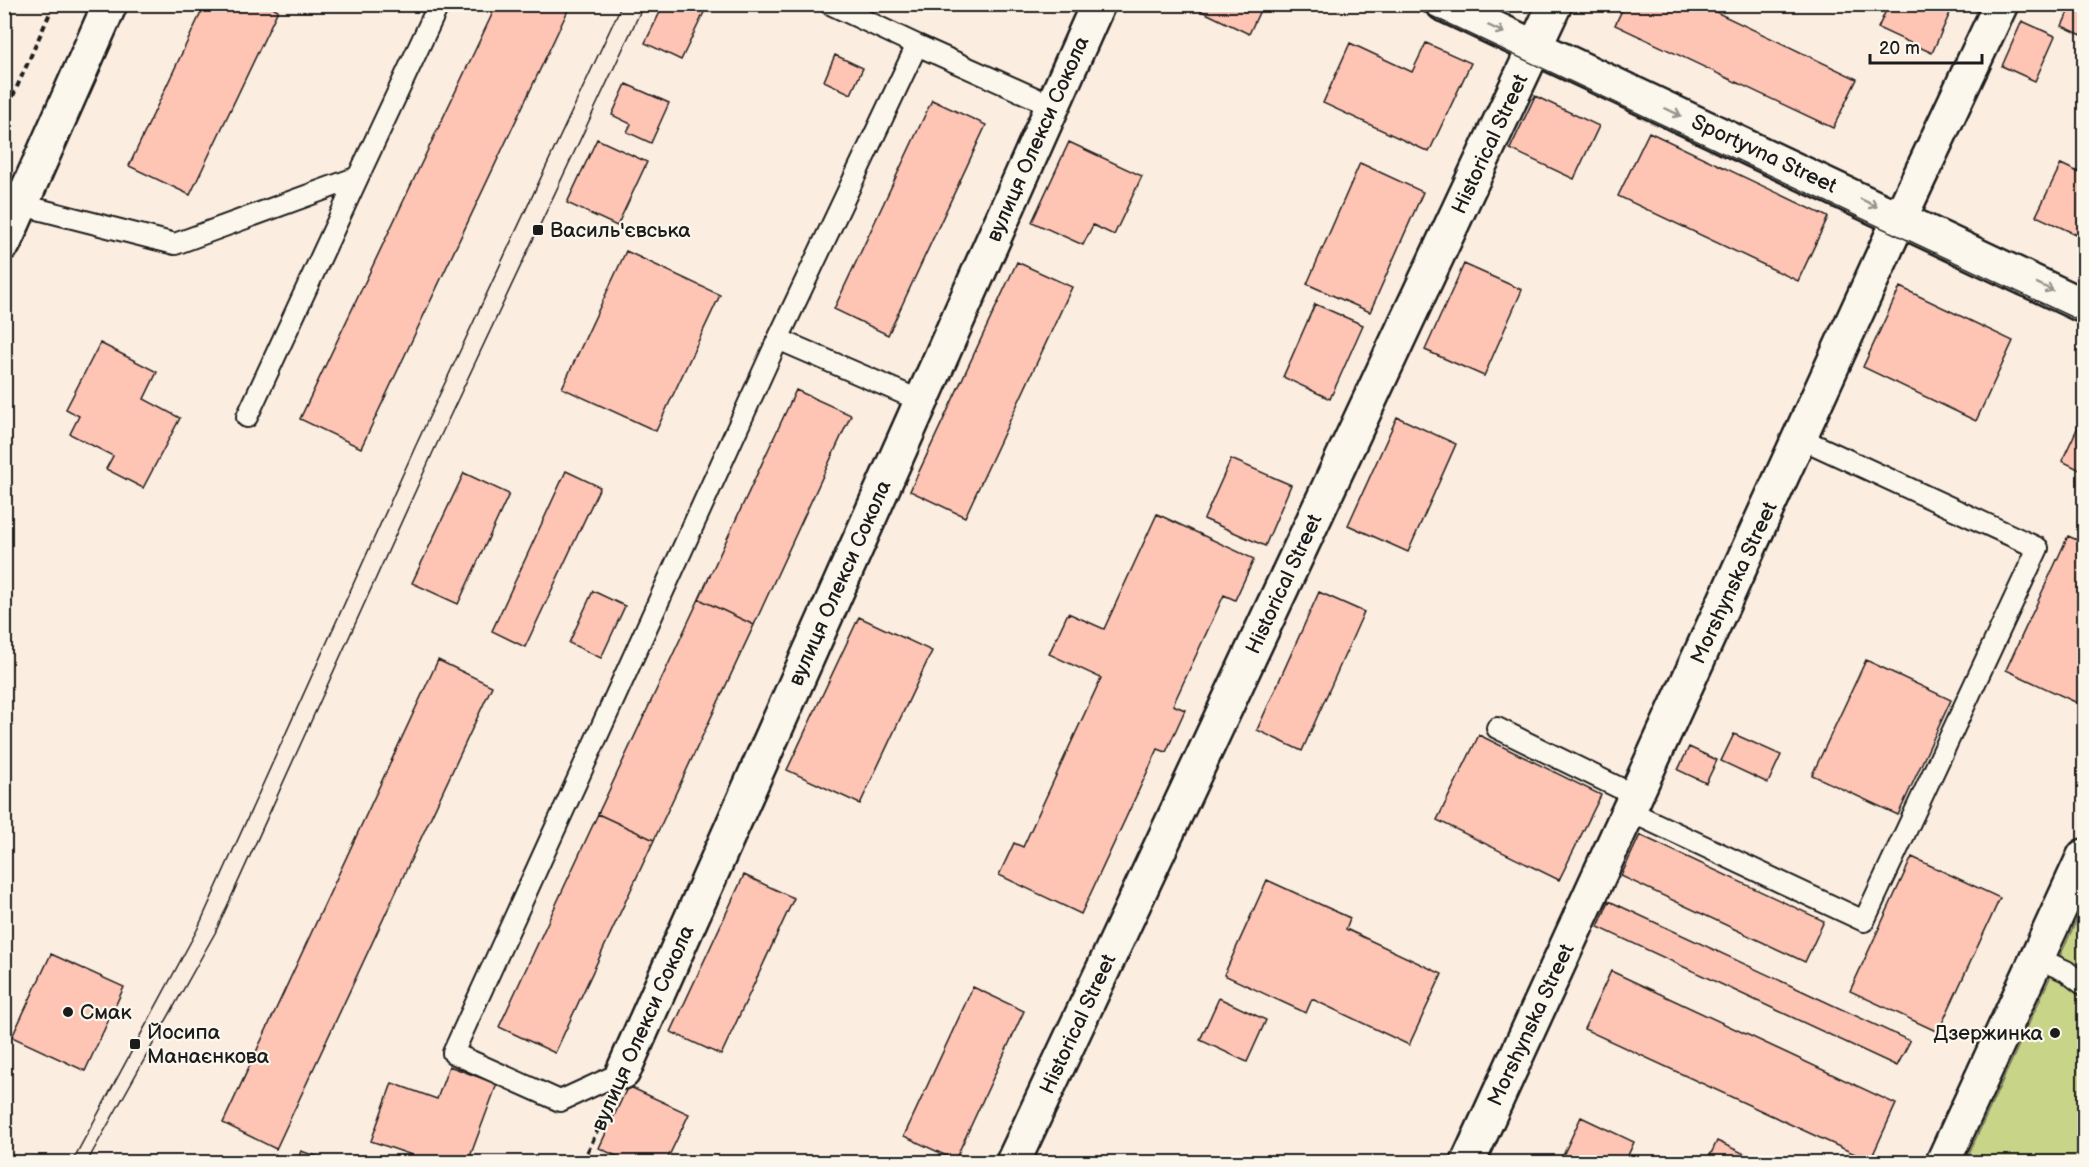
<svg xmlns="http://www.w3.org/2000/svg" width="2089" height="1167" viewBox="0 0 2089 1167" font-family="'Balsamiq Sans',sans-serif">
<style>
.green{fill:#c8d488;stroke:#727852;stroke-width:1.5}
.building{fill:#fec4b4;stroke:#1c1c1c;stroke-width:1.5}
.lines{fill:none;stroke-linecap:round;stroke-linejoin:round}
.service-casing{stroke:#1c1c1c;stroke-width:24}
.minor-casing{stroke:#1c1c1c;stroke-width:38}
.secondary-casing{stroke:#1c1c1c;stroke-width:38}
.path{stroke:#1c1c1c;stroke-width:4;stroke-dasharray:6 4.5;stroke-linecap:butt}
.service{stroke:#fbf7ec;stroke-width:20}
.minor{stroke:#fbf7ec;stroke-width:33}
.secondary{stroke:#fbf7ec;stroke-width:33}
.tram{stroke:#1c1c1c;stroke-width:1.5}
.oneway{stroke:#97948e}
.poi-dot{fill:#1c1c1c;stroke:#fbf7ec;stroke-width:2}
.labels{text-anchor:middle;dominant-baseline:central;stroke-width:4.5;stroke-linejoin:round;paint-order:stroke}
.street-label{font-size:21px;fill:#1c1c1c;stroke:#fbf7ec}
.poi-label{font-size:21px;fill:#1c1c1c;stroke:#fbf7ec;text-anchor:start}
</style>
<rect width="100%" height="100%" fill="#fcede1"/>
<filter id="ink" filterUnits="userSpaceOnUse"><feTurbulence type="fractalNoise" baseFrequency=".0167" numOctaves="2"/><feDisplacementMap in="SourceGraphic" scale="12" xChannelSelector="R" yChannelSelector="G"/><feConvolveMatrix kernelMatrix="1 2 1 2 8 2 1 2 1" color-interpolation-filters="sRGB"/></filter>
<g filter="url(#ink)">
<path class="green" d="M 2084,904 L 2084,1162 L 1965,1162 Z"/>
<path class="building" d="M 205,4 L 267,4 L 278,10 L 190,195 L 129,166 Z
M 497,4 L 571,4 L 361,448 L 300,419 Z
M 664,4 L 708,4 L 681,60 L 645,43 Z
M 1187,4 L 1263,4 L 1249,34 Z
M 1625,4 L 1699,4 L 1857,79 L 1833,128 L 1615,25 Z
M 1889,4 L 1954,4 L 1932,53 L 1878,28 Z
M 2084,4 L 2084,36 L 2062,26 L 2072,4 Z
M 2022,21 L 2055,36 L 2035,81 L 2002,66 Z
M 1350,43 L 1412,72 L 1426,43 L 1471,63 L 1429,152 L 1323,103 Z
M 835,55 L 863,68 L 851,94 L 824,81 Z
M 626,84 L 669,103 L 651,143 L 627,132 L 631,124 L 612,115 Z
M 1535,96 L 1599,126 L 1574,179 L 1510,149 Z
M 932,100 L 986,125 L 888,335 L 834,309 Z
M 1649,132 L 1828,217 L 1798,281 L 1618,196 Z
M 597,139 L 647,162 L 617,226 L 567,203 Z
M 1069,142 L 1142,176 L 1114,235 L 1093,225 L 1083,245 L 1032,222 Z
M 1360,163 L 1423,192 L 1370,312 L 1307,284 Z
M 2061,164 L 2084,175 L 2084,238 L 2036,216 Z
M 626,251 L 720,295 L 656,431 L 562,388 Z
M 1017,262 L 1072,287 L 965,517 L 910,491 Z
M 1464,264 L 1522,290 L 1484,376 L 1425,350 Z
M 1900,287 L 2013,341 L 1976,421 L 1863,367 Z
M 1315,304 L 1363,325 L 1330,399 L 1283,377 Z
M 100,343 L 157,372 L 144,399 L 180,418 L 143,488 L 106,469 L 113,456 L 70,434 L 79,416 L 66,409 Z
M 796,390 L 851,415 L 754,625 L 699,599 Z
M 2084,414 L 2084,472 L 2062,461 Z
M 1397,417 L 1456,444 L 1408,552 L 1348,525 Z
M 1231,459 L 1291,485 L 1265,546 L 1204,519 Z
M 566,471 L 600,487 L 525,647 L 492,631 Z
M 464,473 L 509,494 L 458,604 L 412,583 Z
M 1157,514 L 1254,559 L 1235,600 L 1224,595 L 1173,705 L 1185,710 L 1166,752 L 1158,749 L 1081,914 L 999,875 L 1014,843 L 1023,847 L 1101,678 L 1049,654 L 1068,613 L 1104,629 Z
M 2068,536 L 2084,543 L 2084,706 L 2006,670 Z
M 593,591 L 625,606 L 601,658 L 569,643 Z
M 1319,592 L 1364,612 L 1302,751 L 1257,730 Z
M 699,599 L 754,625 L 654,840 L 598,814 Z
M 859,617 L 932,651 L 860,804 L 787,770 Z
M 438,660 L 492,686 L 276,1149 L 223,1123 Z
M 1866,660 L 1951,700 L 1898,815 L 1812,775 Z
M 1734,734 L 1781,755 L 1768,783 L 1721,761 Z
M 1479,735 L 1601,795 L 1559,880 L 1437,820 Z
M 1689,747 L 1717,760 L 1706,783 L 1678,770 Z
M 598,814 L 654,840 L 555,1053 L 499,1027 Z
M 1640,835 L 1824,921 L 1805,962 L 1621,876 Z
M 1912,857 L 2000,898 L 1938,1032 L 1850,991 Z
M 744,875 L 794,898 L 721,1055 L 671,1032 Z
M 1267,880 L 1350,918 L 1346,929 L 1442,974 L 1409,1045 L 1312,999 L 1306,1013 L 1224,975 Z
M 1609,901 L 1910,1041 L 1897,1066 L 1598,927 Z
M 51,954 L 124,987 L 85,1071 L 12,1037 Z
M 1611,971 L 1896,1104 L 1870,1161 L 1584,1029 Z
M 973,987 L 1024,1011 L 955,1160 L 904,1136 Z
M 1219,998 L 1266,1020 L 1247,1062 L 1200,1040 Z
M 449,1066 L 497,1084 L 468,1162 L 432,1162 L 371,1141 L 392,1083 L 437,1099 Z
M 628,1086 L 689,1114 L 666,1162 L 629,1162 L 599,1148 Z
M 1581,1117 L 1634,1142 L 1625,1162 L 1560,1162 Z
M 1717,1141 L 1747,1155 L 1744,1162 L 1707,1162 Z
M 301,1151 L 333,1162 L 297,1162 Z"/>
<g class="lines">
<g class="service-casing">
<path id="service" d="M 830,4 L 917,45
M 358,177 L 439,4
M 22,205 L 175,244 L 358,177 L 247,417
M 778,339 L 917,45 L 1053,106
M 1497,728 L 1636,796
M 1629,811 L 1864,921 L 2038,548 L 1800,438
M 2037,958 L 2066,971 L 2084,985
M 623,1072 L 560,1101 L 453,1053 L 778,339 L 921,401"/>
</g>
<g class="minor-casing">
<path id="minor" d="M 1443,4 L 2084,306
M 623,1072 L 1098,4
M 1013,1162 L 1555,4
M 1468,1162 L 1893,233 L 2001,4
M 1943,1162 L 2084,856"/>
</g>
<g class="secondary-casing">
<path id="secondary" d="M 4,243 L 110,4"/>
</g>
<path class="path" d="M 4,116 L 54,4
M 583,1162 L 605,1114"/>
<use href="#service" class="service"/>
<use href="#minor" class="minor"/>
<use href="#secondary" class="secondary"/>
<path class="tram" d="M 1406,4 L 2084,323
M 72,1162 L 197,930 L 416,445 L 622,4
M 87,1162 L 215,933 L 434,450 L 644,4"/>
</g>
<defs><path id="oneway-shaft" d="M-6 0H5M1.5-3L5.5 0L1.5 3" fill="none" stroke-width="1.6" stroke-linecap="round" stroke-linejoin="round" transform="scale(1.5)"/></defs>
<g class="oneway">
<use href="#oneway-shaft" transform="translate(1496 29) rotate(25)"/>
<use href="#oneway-shaft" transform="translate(1673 112) rotate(25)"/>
<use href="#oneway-shaft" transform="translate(1869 203) rotate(25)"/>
<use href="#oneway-shaft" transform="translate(2045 287) rotate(26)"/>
</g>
</g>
<g class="poi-dot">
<rect x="532" y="224" width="12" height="12" rx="3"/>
<circle cx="68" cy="1012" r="6"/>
<circle cx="2055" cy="1033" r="6"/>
<rect x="129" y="1038" width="12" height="12" rx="3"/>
</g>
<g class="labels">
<g class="street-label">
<text transform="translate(1038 139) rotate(-66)">вулиця Олекси Сокола</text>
<text transform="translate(1490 144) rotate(-65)">Historical Street</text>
<text transform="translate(1764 154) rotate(25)">Sportyvna Street</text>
<text transform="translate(840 583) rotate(-66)">вулиця Олекси Сокола</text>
<text transform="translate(1734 583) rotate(-65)">Morshynska Street</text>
<text transform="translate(1284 584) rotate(-65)">Historical Street</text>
<text transform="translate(1078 1024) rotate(-65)">Historical Street</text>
<text transform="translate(1531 1025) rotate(-65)">Morshynska Street</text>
<text transform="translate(643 1028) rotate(-66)">вулиця Олекси Сокола</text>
</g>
<g class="poi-label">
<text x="550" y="230">Василь'євська</text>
<text x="80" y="1012">Смак</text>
<text x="147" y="1032">Йосипа<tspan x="147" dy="24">Манаєнкова</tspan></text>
<text x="2043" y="1033" text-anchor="end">Дзержинка</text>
</g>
</g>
<rect width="2089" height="1167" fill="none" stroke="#fbf7ec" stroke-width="24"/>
<rect x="12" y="12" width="2065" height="1143" fill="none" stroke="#1c1c1c" stroke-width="2" filter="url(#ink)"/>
<path d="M1870 54v9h112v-9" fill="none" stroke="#1c1c1c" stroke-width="3"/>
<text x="1879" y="54" font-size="18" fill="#1c1c1c" stroke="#fbf7ec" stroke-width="4.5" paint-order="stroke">20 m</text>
</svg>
